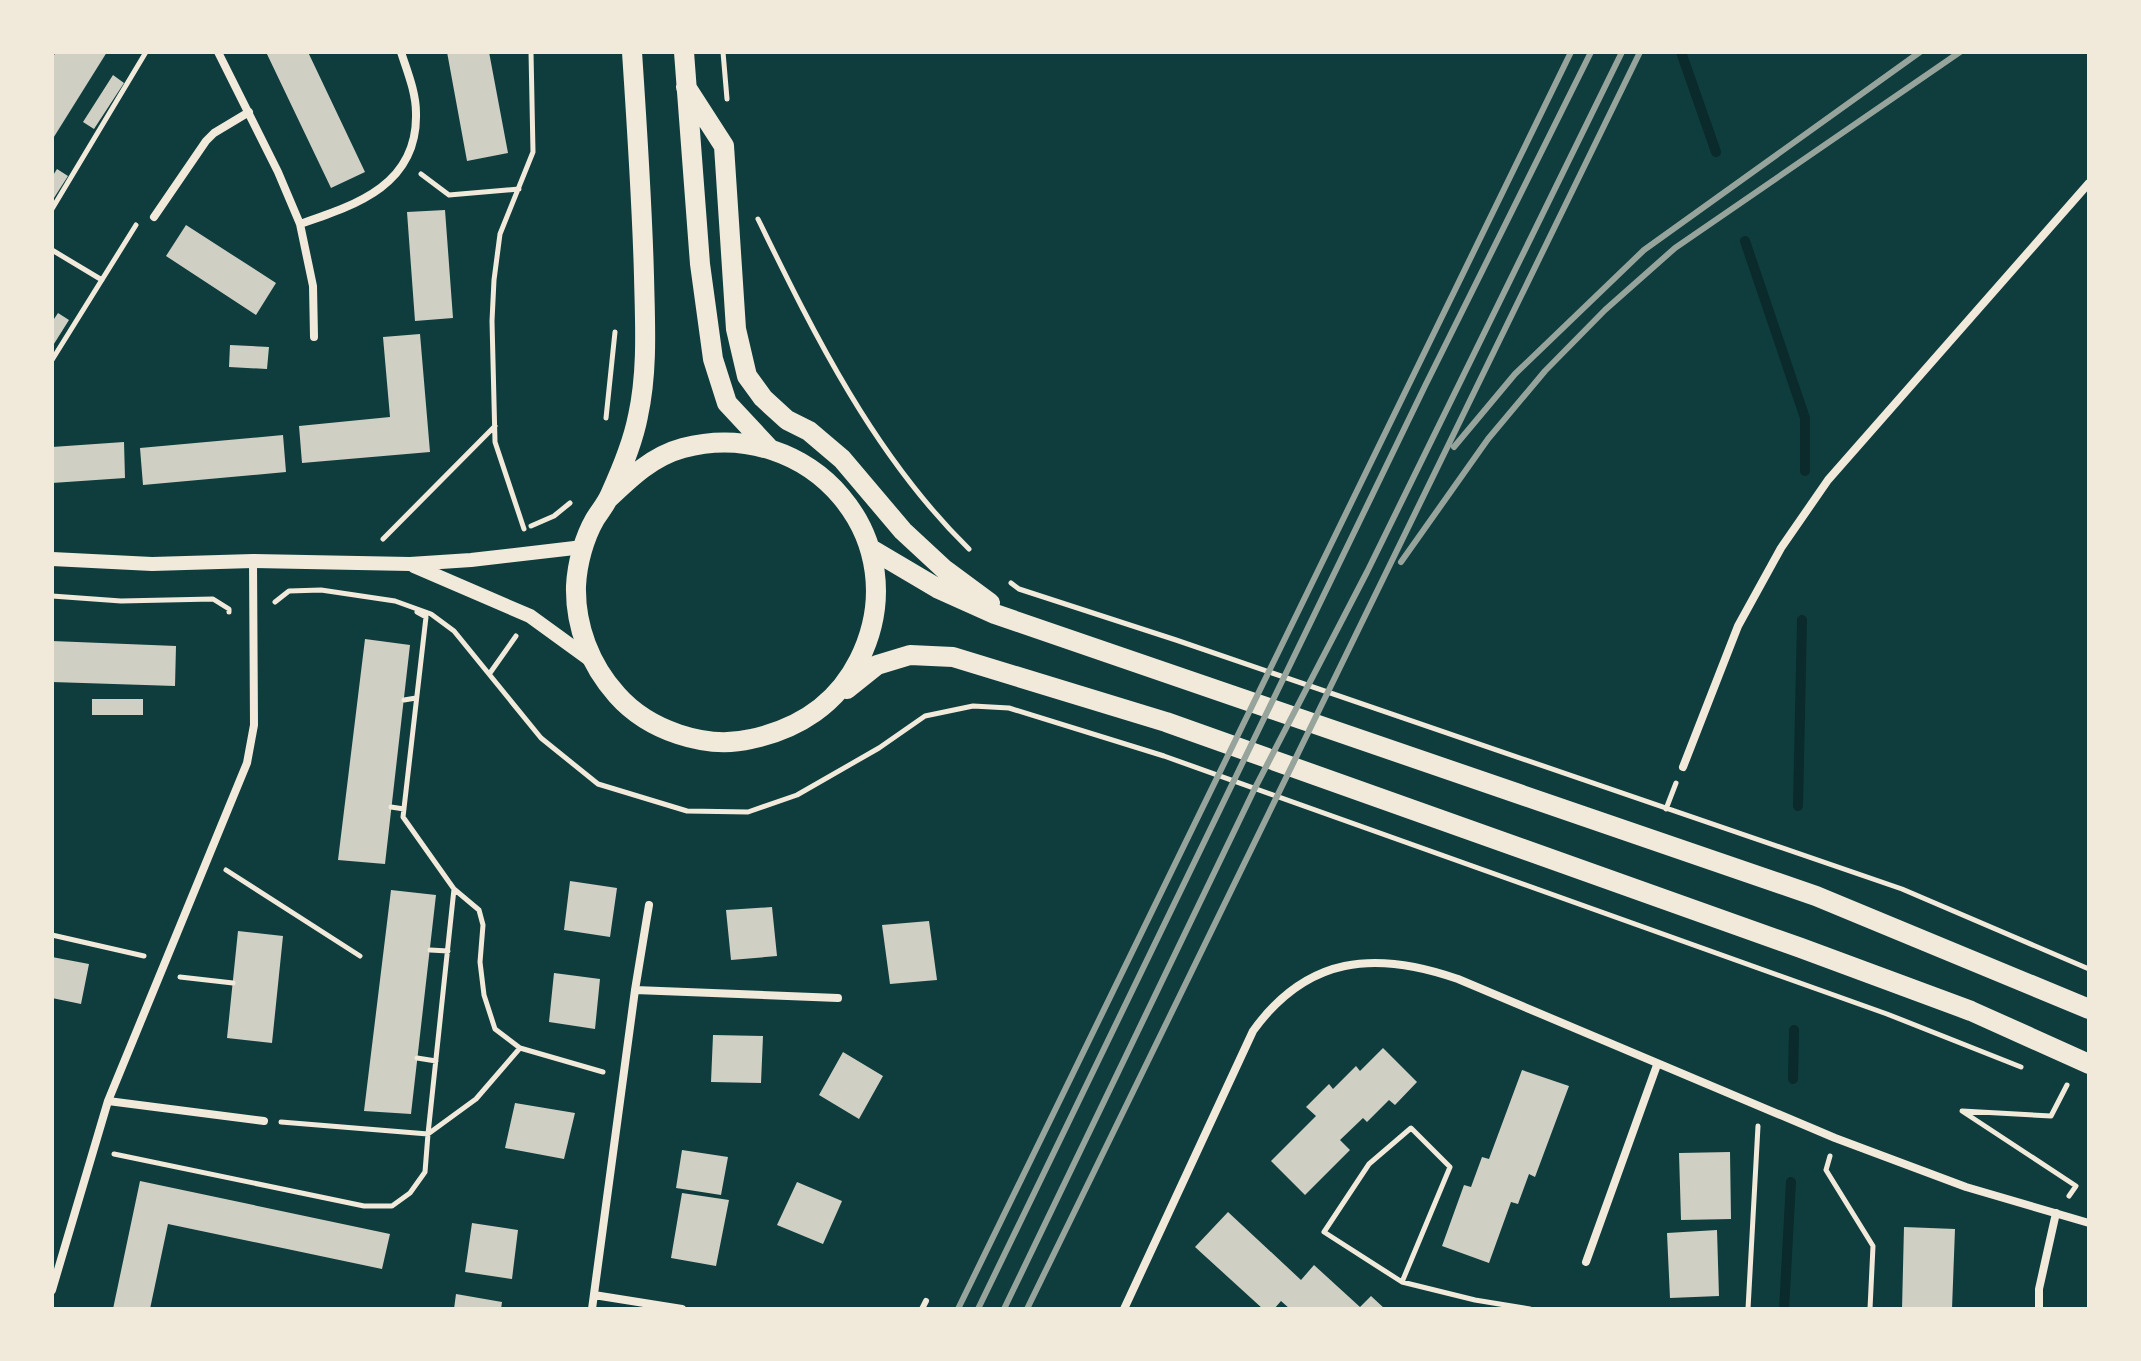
<svg xmlns="http://www.w3.org/2000/svg" width="2141" height="1361" viewBox="0 0 2141 1361" font-family="'IBM Plex Serif',serif">
<style>
.lines{fill:none;stroke-linecap:round;stroke-linejoin:round}
.stream{stroke:#0a2a2b;stroke-width:10}
.building{fill:#cfcfc3}
.path{stroke:#f1e9da;stroke-width:5}
.service{stroke:#f1e9da;stroke-width:6}
.minor{stroke:#f1e9da;stroke-width:8}
.tertiary{stroke:#f1e9da;stroke-width:14}
.primary{stroke:#f1e9da;stroke-width:20}
.rail{stroke:#97a49c;stroke-width:6}
</style>
<rect width="100%" height="100%" fill="#0f3d3e"/>
<g class="lines">
<path class="stream" d="M 1681,52 L 1716,152
M 1745,241 L 1805,418 L 1805,471
M 1798,806 L 1802,620
M 1793,1079 L 1794,1030
M 1784,1309 L 1791,1182"/>
</g>
<path class="building" d="M 56,52 L 107,52 L 52,140 L 52,58 Z
M 266,52 L 308,52 L 365,172 L 331,188 Z
M 447,52 L 489,52 L 508,153 L 467,161 Z
M 113,75 L 124,83 L 94,129 L 83,122 Z
M 57,169 L 68,176 L 52,201 L 52,177 Z
M 445,210 L 453,318 L 415,321 L 407,212 Z
M 186,225 L 276,283 L 256,315 L 166,256 Z
M 58,313 L 69,320 L 52,347 L 52,322 Z
M 420,334 L 430,452 L 302,463 L 299,426 L 390,417 L 383,337 Z
M 230,345 L 269,347 L 267,369 L 229,367 Z
M 283,435 L 286,472 L 143,485 L 140,448 Z
M 124,442 L 125,478 L 52,483 L 52,447 Z
M 365,639 L 410,645 L 385,864 L 338,860 Z
M 52,641 L 176,646 L 175,686 L 52,682 Z
M 92,699 L 143,699 L 143,715 L 92,715 Z
M 570,881 L 617,888 L 610,937 L 564,930 Z
M 391,890 L 436,895 L 411,1114 L 364,1111 Z
M 772,907 L 777,956 L 731,960 L 726,910 Z
M 929,921 L 937,980 L 890,984 L 882,925 Z
M 238,931 L 283,936 L 272,1043 L 227,1038 Z
M 52,957 L 89,964 L 81,1004 L 52,998 Z
M 554,973 L 600,979 L 595,1029 L 549,1022 Z
M 713,1035 L 763,1036 L 761,1083 L 711,1082 Z
M 1383,1048 L 1417,1082 L 1395,1105 L 1389,1100 L 1367,1122 L 1363,1118 L 1340,1140 L 1350,1150 L 1305,1195 L 1271,1161 L 1316,1116 L 1306,1107 L 1329,1084 L 1333,1089 L 1356,1066 L 1360,1071 Z
M 843,1052 L 883,1076 L 859,1119 L 819,1095 Z
M 1522,1070 L 1569,1086 L 1535,1177 L 1529,1174 L 1518,1204 L 1511,1202 L 1489,1263 L 1442,1246 L 1464,1185 L 1471,1187 L 1482,1157 L 1489,1159 Z
M 515,1103 L 575,1113 L 564,1159 L 505,1148 Z
M 682,1150 L 728,1157 L 721,1195 L 676,1188 Z
M 1730,1152 L 1731,1219 L 1681,1220 L 1679,1153 Z
M 140,1181 L 390,1234 L 382,1269 L 168,1224 L 150,1309 L 113,1309 Z
M 797,1182 L 842,1201 L 823,1244 L 777,1225 Z
M 682,1193 L 729,1200 L 716,1266 L 671,1258 Z
M 1228,1212 L 1301,1280 L 1314,1265 L 1360,1307 L 1371,1296 L 1385,1309 L 1290,1309 L 1281,1301 L 1274,1309 L 1263,1309 L 1195,1247 Z
M 472,1223 L 518,1230 L 512,1279 L 465,1272 Z
M 1904,1227 L 1955,1229 L 1952,1309 L 1902,1309 Z
M 1717,1230 L 1719,1296 L 1670,1298 L 1667,1233 Z
M 456,1294 L 502,1302 L 501,1309 L 454,1309 Z"/>
<g class="lines">
<path class="path" d="M 723,52 L 727,99
M 421,174 L 449,195 L 519,189
M 52,209 L 146,52
M 758,219 C 815,336 875,457 969,549
M 52,250 L 102,280
M 52,360 L 136,225
M 606,418 L 615,332
M 531,526 L 554,516 L 570,503
M 524,529 L 495,442 L 492,321 L 494,280 L 500,234 L 533,152 L 531,52
M 383,539 L 495,426
M 1011,583 L 1019,589 L 1176,640 L 1902,889 L 2089,969
M 52,596 L 121,601 L 213,599 L 229,609 L 229,612
M 275,602 L 289,591 L 321,590 L 395,601 L 431,614 L 454,631 L 541,738 L 598,784 L 687,811 L 748,812 L 797,795 L 879,748 L 925,716 L 973,706 L 1009,708 L 1164,756 L 1887,1014 L 2021,1067
M 417,612 L 426,617 L 403,817 L 454,889
M 490,673 L 516,636
M 404,700 L 416,698
M 391,807 L 404,809
M 1666,809 L 1676,783
M 226,870 L 360,956
M 52,935 L 144,956
M 430,950 L 448,951
M 180,977 L 233,983
M 417,1058 L 436,1061
M 2067,1085 L 2051,1116 L 1962,1111 L 2076,1186 L 2069,1196
M 281,1122 L 428,1134 L 454,889 L 479,910 L 483,925 L 480,962 L 484,995 L 495,1029 L 520,1048 L 603,1072
M 114,1154 L 364,1206 L 392,1206 L 410,1193 L 425,1172 L 428,1134 L 476,1099 L 520,1048
M 1830,1156 L 1826,1170 L 1873,1246 L 1870,1309
M 1402,1282 L 1450,1167 L 1411,1128 L 1369,1164 L 1324,1232 L 1402,1282 L 1475,1300 L 1530,1309
M 1748,1309 L 1758,1126"/>
<path class="service" d="M 922,1309 L 926,1301"/>
<path class="minor" d="M 218,52 L 278,172 L 300,224 L 313,286 L 314,337
M 154,217 L 206,141 L 214,133 L 249,112
M 300,224 C 356,205 418,185 416,113 C 416,92 407,71 401,52
M 1683,767 L 1738,626 L 1781,548 L 1828,480 L 2089,183
M 635,990 L 649,905
M 108,1101 L 264,1121
M 1586,1262 L 1657,1065
M 52,1290 L 108,1101 L 247,763 L 254,725 L 253,561
M 594,1295 L 682,1309
M 592,1309 L 635,990 L 838,998
M 1124,1309 L 1253,1031 C 1307,956 1375,950 1458,979 L 1835,1138 L 1966,1187 L 2089,1223
M 2039,1309 L 2039,1289 L 2056,1213"/>
<path class="tertiary" d="M 52,559 L 152,564 L 253,561 L 410,564 L 471,560 L 583,547
M 414,566 L 530,616 L 592,661"/>
<path class="primary" d="M 684,52 L 700,264 L 713,359 L 727,403 L 768,447
M 686,87 L 724,146 L 736,329 L 747,376 L 763,398 L 787,420 L 809,431 L 842,459 L 903,531 L 944,569 L 990,603
M 609,498 C 631,477 653,456 683,448 C 810,415 919,540 859,660 C 837,704 798,729 751,739 C 705,750 648,730 617,695 C 590,665 575,626 576,586 C 577,564 584,538 595,519 C 600,511 606,504 610,495 C 621,471 633,442 638,416 C 648,370 645,323 644,276 C 642,201 637,127 632,52
M 871,549 L 937,588 L 995,614 L 1816,896 L 2089,1009
M 847,689 L 877,665 L 910,655 L 953,657 L 1166,722 L 1801,948 L 1971,1011 L 2089,1064"/>
<path class="rail" d="M 1454,447 L 1515,374 L 1644,250 L 1920,52
M 1401,562 L 1488,439 L 1545,371 L 1605,310 L 1675,248 L 1960,52
M 958,1309 L 1571,52
M 978,1309 L 1425,386 L 1591,52
M 1004,1309 L 1255,788 L 1367,572 L 1622,52
M 1027,1309 L 1640,52"/>
</g>
<rect width="2141" height="1361" fill="none" stroke="#f1e9da" stroke-width="108"/>
</svg>
